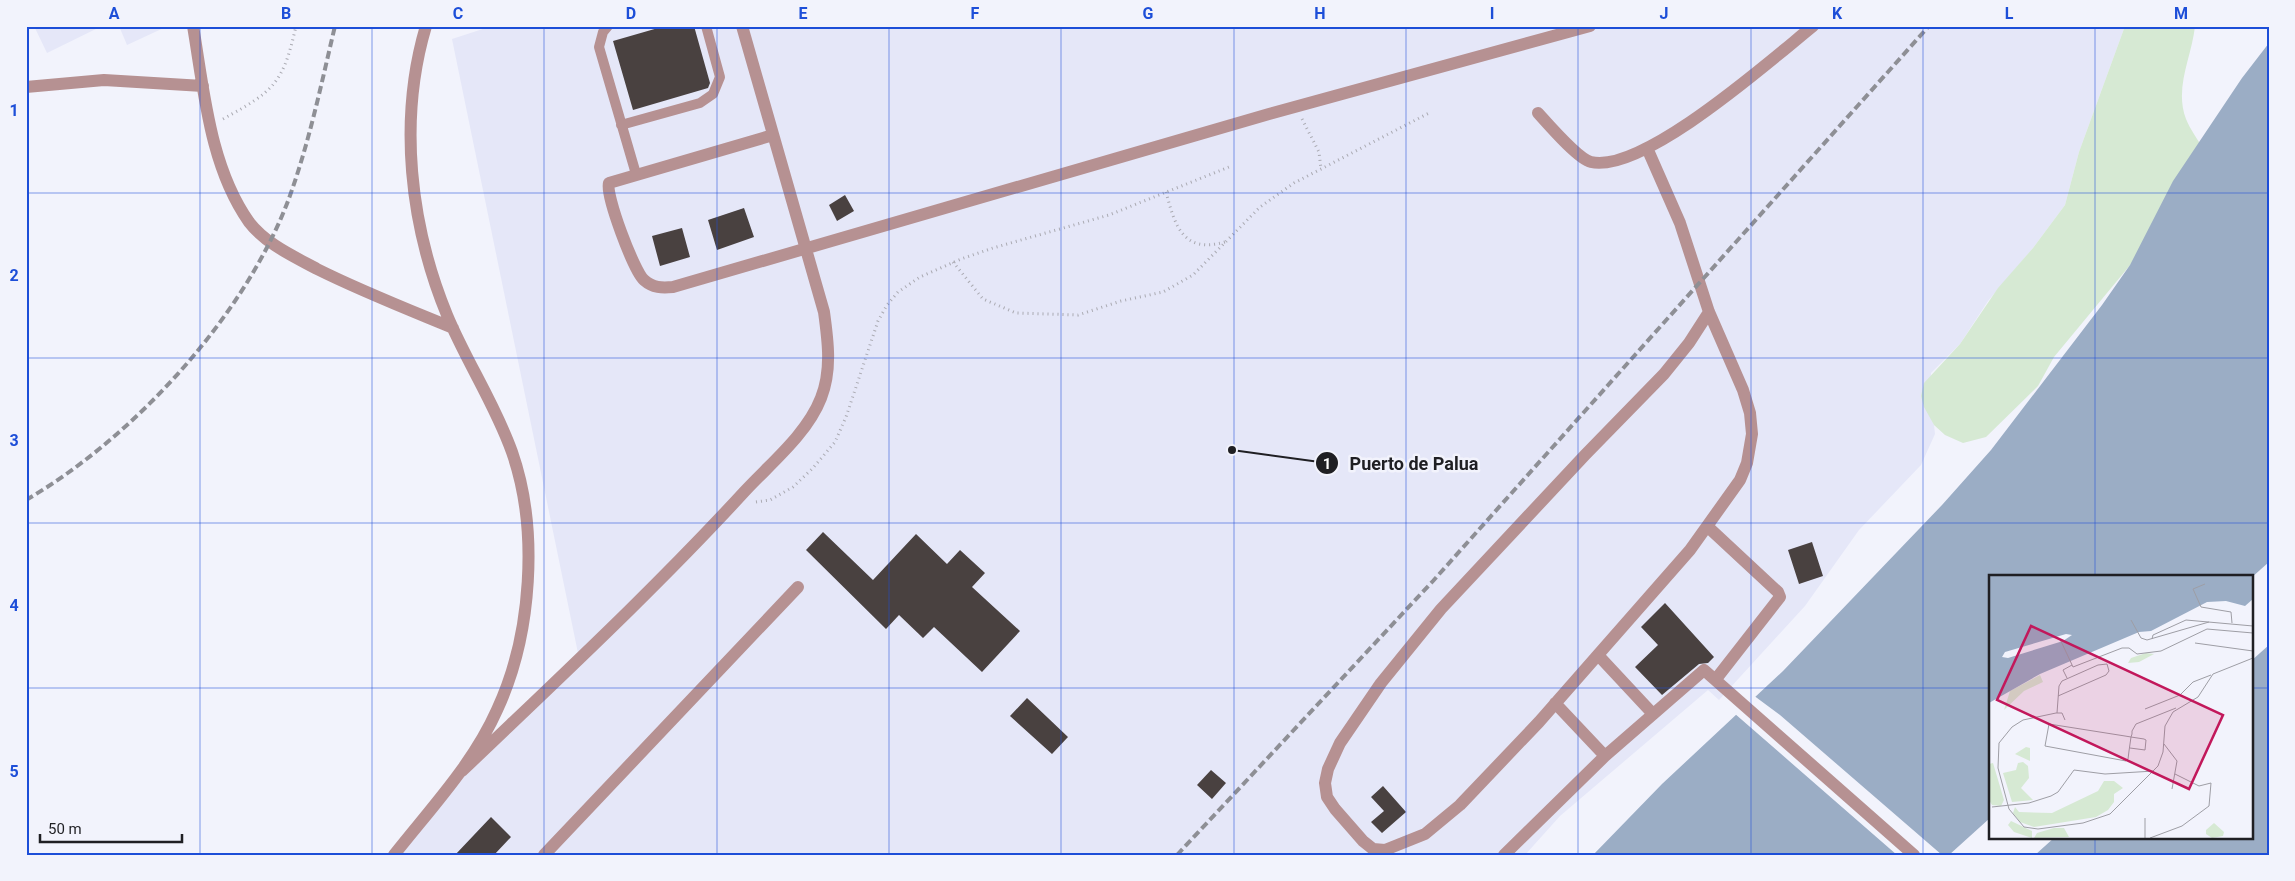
<svg xmlns="http://www.w3.org/2000/svg" width="2295" height="881" viewBox="0 0 2295 881" font-family="Roboto,sans-serif">
<style>
.built{fill:#e5e7f8}
.green{fill:#d6e9d3}
.water{fill:#9badc5;fill-rule:evenodd}
.pier{fill:#f2f3fc}
.building{fill:#494140}
.lines{fill:none;stroke-linecap:round;stroke-linejoin:round}
.path{stroke:#aaaab2;stroke-width:3;stroke-dasharray:1 4;stroke-linecap:butt}
.service{stroke:#b69192;stroke-width:10}
.minor{stroke:#b69192;stroke-width:12}
.rail{stroke:#8e8f95;stroke-width:4;stroke-dasharray:8 4;stroke-linecap:butt}
.grid{fill:none;stroke:#1d4ed8;stroke-width:1;stroke-opacity:0.55}
.inset-road{fill:none;stroke:#9e9ea5;stroke-width:1}
.view{fill:#c2185b;fill-opacity:0.15;stroke:#c2185b;stroke-width:2.5}
.inset-edge{fill:none;stroke:#1f1f23;stroke-width:2.5}
.leader{fill:none;stroke:#1f1f23;stroke-width:2}
.callout-dot{fill:#1f1f23;stroke:#f2f3fc;stroke-width:2}
.mark-label{font-size:15px;text-anchor:middle;font-weight:bold;fill:#fff}
.callout-label{font-size:18px;text-anchor:middle;font-weight:bold;fill:#1f1f23;stroke:#f2f3fc;stroke-width:5;stroke-linejoin:round;paint-order:stroke}
.neatline{fill:none;stroke:#1d4ed8;stroke-width:2}
.grid-label{font-size:16px;text-anchor:middle;font-weight:bold;fill:#1d4ed8}
</style>
<rect width="100%" height="100%" fill="#f2f3fc"/>
<path class="built" d="M 34,26 L 102,26 L 47,53 Z
M 119,26 L 168,26 L 127,45 Z
M 492,26 L 2125,26 L 2079,152 L 2065,205 L 2033,248 L 1988,301 L 1960,344 L 1931,373 L 1930,416 L 1934,425 L 1935,434 L 1921,465 L 1859,530 L 1805,606 L 1719,700 L 1708,690 L 1560,816 L 1525,855 L 394,855 L 462,771 L 579,658 L 452,39 Z"/>
<path class="green" d="M 2125,26 L 2195,26 C 2192,56 2174,88 2186,119 C 2190,129 2198,140 2204,150 L 2131,264 L 2054,357 L 2038,386 L 1986,437 L 1963,443 L 1945,435 L 1934,425 L 1924,407 L 1921,396 L 1924,383 L 1960,344 L 1998,288 L 2033,248 L 2065,205 L 2079,152 Z"/>
<path class="water" d="M 2269,43 L 2269,855 L 1593,855 L 1662,784 L 1783,671 L 1942,505 L 1991,450 L 2102,305 L 2130,265 L 2173,181 L 2242,78 ZM 1990,576 L 2251,576 L 2251,837 L 1990,837 Z"/>
<path class="pier" d="M 2269,562 L 2269,645 L 2251,661 L 2251,578 Z
M 1753,695 L 1780,715 L 1942,855 L 1897,855 L 1734,713 Z
M 1990,818 L 1990,837 L 2055,837 L 2035,855 L 1949,855 Z"/>
<path class="building" d="M 665,26 L 694,26 L 710,83 L 708,88 L 633,110 L 613,41 Z
M 845,195 L 854,211 L 837,221 L 829,205 Z
M 744,208 L 754,237 L 717,250 L 708,220 Z
M 682,228 L 690,257 L 660,266 L 652,236 Z
M 823,532 L 873,580 L 916,534 L 947,564 L 960,550 L 985,573 L 972,587 L 1020,631 L 982,672 L 934,627 L 923,638 L 899,615 L 886,629 L 806,550 Z
M 1812,542 L 1823,576 L 1799,584 L 1788,550 Z
M 1665,603 L 1714,657 L 1708,663 L 1699,664 L 1662,695 L 1635,667 L 1658,645 L 1641,627 Z
M 1027,698 L 1068,737 L 1052,754 L 1010,716 Z
M 1211,770 L 1226,783 L 1212,799 L 1197,785 Z
M 1383,786 L 1406,812 L 1382,833 L 1371,822 L 1384,811 L 1371,797 Z
M 491,817 L 511,837 L 494,855 L 455,855 Z"/>
<g class="lines">
<path class="path" d="M 223,119 C 274,91 283,84 296,26
M 1302,119 L 1319,152 L 1321,169
M 1166,192 C 1175,226 1183,254 1225,242
M 953,262 L 983,299 L 1016,313 L 1078,315 L 1121,301 L 1163,292 L 1193,275 L 1260,207 L 1294,183 L 1429,113
M 756,502 L 770,500 L 793,487 L 813,468 L 835,442 L 846,417 L 878,321 L 887,305 L 898,292 L 920,277 L 961,259 L 993,248 L 1109,215 L 1229,167"/>
<path class="service" d="M 608,26 L 603,32 L 599,47 L 636,174
M 621,125 L 700,103 L 713,94 L 720,77 L 706,26"/>
<path class="minor" d="M 193,26 C 204,91 210,167 249,222 C 266,244 293,256 317,269 C 361,291 407,309 453,328
M 26,87 L 104,80 L 203,86
M 1538,113 C 1548,124 1578,159 1591,162 C 1643,174 1772,59 1813,26
M 773,135 L 609,183 C 605,195 634,271 644,280 C 653,288 662,288 673,287 L 1269,114 L 1590,26
M 1647,148 L 1680,223 L 1709,312 L 1743,390 L 1750,413 L 1752,434 L 1747,463 L 1740,480 L 1690,550 L 1539,722 L 1460,805 L 1425,834 L 1385,850 L 1373,849 L 1363,841 L 1335,809 L 1327,797 L 1325,783 L 1328,769 L 1340,743 L 1381,683 L 1441,609 L 1585,455 L 1664,374 L 1689,343 L 1709,312
M 1708,527 L 1778,592 L 1780,597 L 1716,679
M 1598,655 L 1653,714
M 1555,703 L 1605,756
M 462,771 C 558,679 655,589 745,491 C 771,463 807,434 821,398 C 832,370 828,341 824,312 L 742,26
M 394,855 C 431,808 473,764 497,710 C 532,635 539,529 512,452 C 495,404 466,361 447,315 C 410,225 398,120 426,26
M 544,855 L 798,587
M 1504,855 L 1605,756 L 1704,670 L 1914,855"/>
<path class="rail" d="M 26,500 C 133,438 244,317 288,201 C 309,144 321,85 335,26
M 1177,855 L 1433,581 L 1929,26"/>
</g>
<path class="grid" d="M 200,26 L 200,855M 372,26 L 372,855M 544,26 L 544,855M 717,26 L 717,855M 889,26 L 889,855M 1061,26 L 1061,855M 1234,26 L 1234,855M 1406,26 L 1406,855M 1578,26 L 1578,855M 1751,26 L 1751,855M 1923,26 L 1923,855M 2095,26 L 2095,576M 26,193 L 2269,193M 26,358 L 2269,358M 26,523 L 2269,523M 26,688 L 1990,688M 2251,688 L 2269,688M 2095,837 L 2095,855"/>
<g transform="translate(1989 575)">
<rect width="264" height="264" fill="#f2f3fc"/>
<path d="M 157,78 L 165,79 L 150,87 L 139,88 L 142,83 ZM 51,100 L 54,107 L 35,116 L 15,135 L 21,116 ZM 37,172 L 41,173 L 41,186 L 26,179 ZM 34,187 L 39,191 L 40,203 L 32,213 L 44,225 L 23,227 L 14,198 L 27,195 L 29,188 ZM 4,188 L 15,225 L 12,231 L 3,230 L 0,225 L 0,189 ZM 115,206 L 125,206 L 134,213 L 125,219 L 125,227 L 119,235 L 107,242 L 45,252 L 31,247 L 24,238 L 26,232 L 30,237 L 63,238 L 109,216 ZM 22,246 L 43,256 L 43,263 L 25,257 L 19,250 ZM 225,248 L 235,257 L 234,261 L 223,263 L 217,259 L 217,255 ZM 65,253 L 75,253 L 80,262 L 45,263 L 48,258 Z" fill="#d6e9d3"/>
<path d="M 0,1 L 264,1 L 264,24 L 256,31 L 237,26 L 218,27 L 162,56 L 150,57 L 51,99 L 0,128 Z" fill="#9badc5"/>
<path d="M 77,59 L 83,60 L 74,66 L 19,83 L 13,82 L 16,77 Z" fill="#f2f3fc"/>
<path class="inset-road" d="M 216,9 L 204,14 L 212,32 L 242,37 L 243,48M 142,45 L 152,63 L 158,65 L 220,47M 71,64 L 84,92 L 133,73 L 140,73 L 148,79 L 172,76 L 218,54 L 264,58M 163,64 L 164,60 L 197,45 L 264,51M 206,68 L 264,76M 78,103 L 74,95 L 83,90M 156,134 L 191,120 L 204,107 L 222,100M 68,138 L 70,111 L 73,106 L 109,90 L 118,89 L 120,96 L 117,100 L 69,121M 76,145 L 73,138 L 67,138 L 34,145 L 23,152 L 10,168 L 9,193 L 20,234 L 35,252 L 49,254 L 94,248 L 121,239 L 169,191 L 174,177 L 176,151 L 184,137 L 209,122 L 224,99 L 264,83M 175,169 L 188,186 L 183,214M 141,173 L 156,175 L 157,165 L 155,164 L 142,162 L 136,161 L 60,149 L 56,171 L 137,186 L 139,184 L 140,176 L 142,162 L 143,159 L 143,156 L 147,149 L 187,133M 3,232 L 40,228 L 62,221 L 69,217 L 85,195 L 116,199 L 165,196M 156,243 L 156,263M 161,263 L 193,251 L 220,231 L 222,208 L 210,211 L 186,199"/>
<path class="view" d="M 42,51 L 234,140 L 200,214 L 8,125 Z"/>
<rect width="264" height="264" class="inset-edge"/>
</g>
<path class="leader" d="M1232 450L1327 463"/>
<g class="callout-dot">
<circle cx="1232" cy="450" r="5"/>
<circle cx="1327" cy="463" r="12"/>
</g>
<g class="mark-label">
<text x="1327" y="469">1</text>
</g>
<g class="callout-label">
<text x="1414" y="470">Puerto de Palua</text>
</g>
<rect width="2295" height="881" fill="none" stroke="#f2f3fc" stroke-width="55"/>
<path d="M40 834v8h142v-8" fill="none" stroke="#1f1f23" stroke-width="2.5"/>
<text x="48" y="834" font-size="15" fill="#1f1f23" stroke="#f2f3fc" stroke-width="4" paint-order="stroke">50 m</text>
<rect x="28" y="28" width="2240" height="826" class="neatline"/>
<g class="grid-label">
<text x="114" y="19">A</text>
<text x="286" y="19">B</text>
<text x="458" y="19">C</text>
<text x="631" y="19">D</text>
<text x="803" y="19">E</text>
<text x="975" y="19">F</text>
<text x="1148" y="19">G</text>
<text x="1320" y="19">H</text>
<text x="1492" y="19">I</text>
<text x="1664" y="19">J</text>
<text x="1837" y="19">K</text>
<text x="2009" y="19">L</text>
<text x="2181" y="19">M</text>
<text x="14" y="116">1</text>
<text x="14" y="281">2</text>
<text x="14" y="446">3</text>
<text x="14" y="611">4</text>
<text x="14" y="777">5</text>
</g>
</svg>
